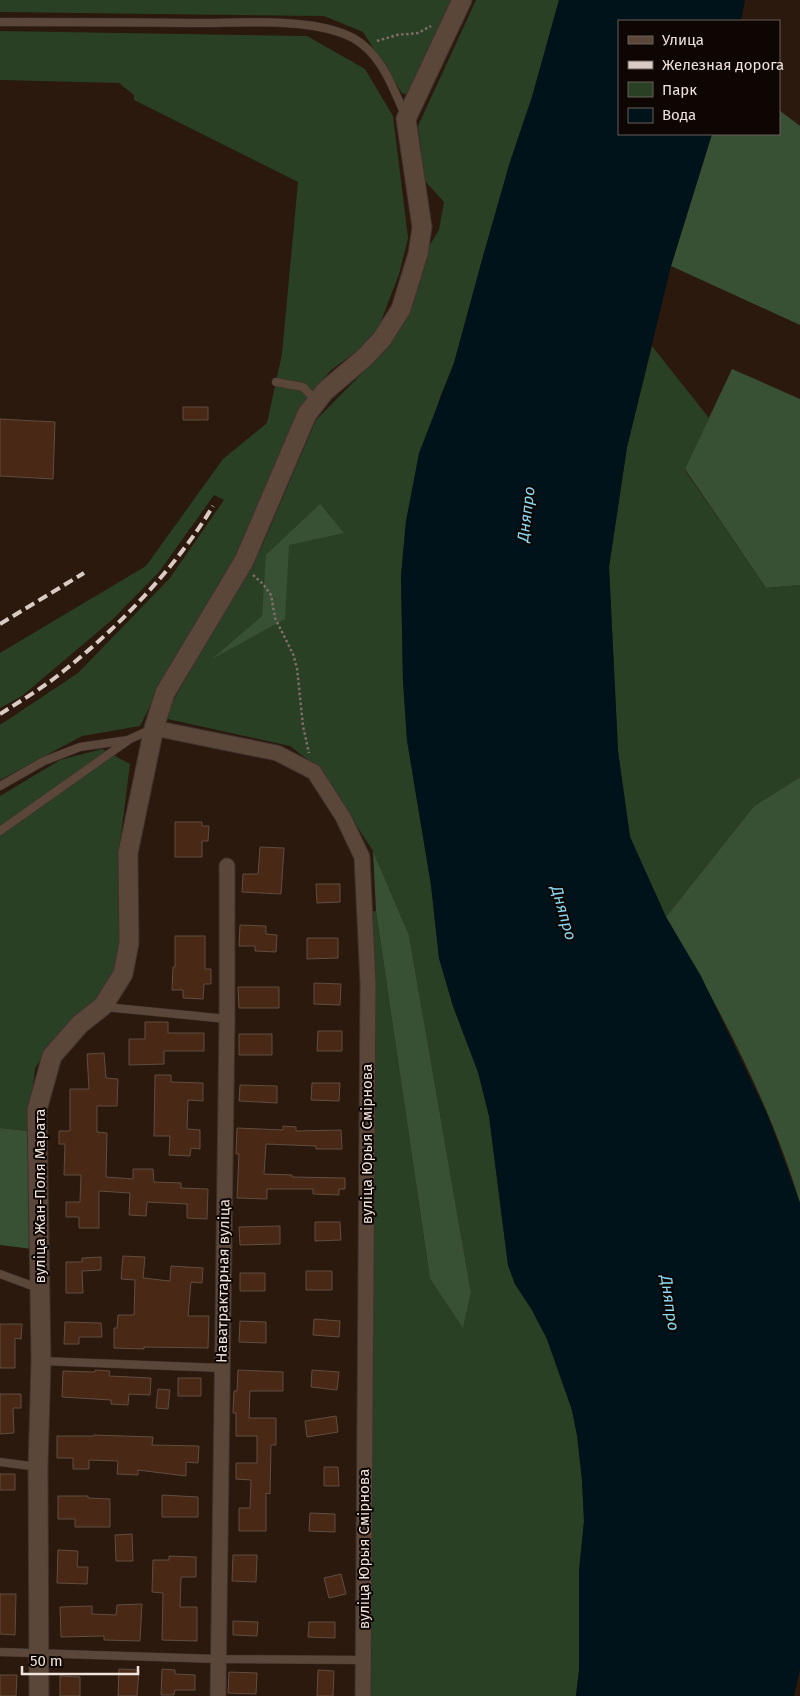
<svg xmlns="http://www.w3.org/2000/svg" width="800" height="1696" viewBox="0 0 800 1696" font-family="'Fira Sans',sans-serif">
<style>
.green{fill:#294025}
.forest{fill:#385134}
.water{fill:#00131a}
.building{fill:#492915;stroke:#614c40}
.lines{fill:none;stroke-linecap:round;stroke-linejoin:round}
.service-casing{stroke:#3f312c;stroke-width:9}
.minor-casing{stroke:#3f312c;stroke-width:17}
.tertiary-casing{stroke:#3f312c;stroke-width:21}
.path{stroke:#7e6e65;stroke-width:2.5;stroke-dasharray:2.5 2.5;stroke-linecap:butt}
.service{stroke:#5b463a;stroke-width:8}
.minor{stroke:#5b463a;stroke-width:15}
.tertiary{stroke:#5b463a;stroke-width:19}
.rail{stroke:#daccc5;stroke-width:4;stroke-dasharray:10 5;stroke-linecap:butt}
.labels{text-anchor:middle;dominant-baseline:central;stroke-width:4;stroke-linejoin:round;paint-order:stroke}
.street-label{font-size:15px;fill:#f0e3dc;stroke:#0e0603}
.water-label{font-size:16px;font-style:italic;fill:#88daf4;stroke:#0e0603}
</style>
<rect width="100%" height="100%" fill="#2b190e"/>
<path class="green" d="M 0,0 L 455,0 L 409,95 L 402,93 L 363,32 L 324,16 L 0,12 Z
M 476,0 L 559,0 L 532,97 L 510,162 L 482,260 L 454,363 L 440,397 L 406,521 L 401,576 L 403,681 L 407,740 L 431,885 L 439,958 L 453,1006 L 478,1072 L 489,1116 L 508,1265 L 515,1284 L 532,1310 L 547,1339 L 572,1410 L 577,1435 L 582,1480 L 584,1521 L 579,1571 L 579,1670 L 576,1696 L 367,1696 L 364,912 L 376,911 L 430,1279 L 463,1327 L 471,1293 L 409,935 L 373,851 L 320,769 L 290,746 L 163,718 L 261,548 L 316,420 L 378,357 L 409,313 L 428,248 L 439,230 L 444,202 L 425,181 L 418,126 Z
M 0,31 L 307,36 L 365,69 L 393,116 L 408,238 L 399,274 L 375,337 L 330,371 L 305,402 L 245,541 L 164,678 L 140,726 L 82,736 L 0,780 L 0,725 L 78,673 L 170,578 L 224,500 L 214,495 L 159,572 L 113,619 L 22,696 L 0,708 L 0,653 L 146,566 L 223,459 L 267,423 L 282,354 L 298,182 L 134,100 L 134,95 L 119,83 L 0,80 Z
M 652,346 L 709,418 L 685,470 L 766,588 L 800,585 L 800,777 L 754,806 L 666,917 L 630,837 L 618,751 L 609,567 L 627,447 Z
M 102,749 L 130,764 L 118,858 L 121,949 L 109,986 L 60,1032 L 35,1068 L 28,1131 L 0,1128 L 0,796 L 60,760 Z"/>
<path class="forest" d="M 779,110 L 800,126 L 800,325 L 671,266 L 712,134 L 779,134 Z
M 732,369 L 800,399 L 800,585 L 766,588 L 685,469 Z
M 320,504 L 344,533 L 289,545 L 285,619 L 212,659 L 262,616 L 266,555 Z
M 800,777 L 800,1203 C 771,1105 718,1005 666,917 L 754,806 Z
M 373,851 L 409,935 L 471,1293 L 463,1328 L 430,1279 L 376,911 Z
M 0,1128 L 28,1131 L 32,1249 L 0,1245 Z"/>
<path class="water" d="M 559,0 L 745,0 L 741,21 L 619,21 L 619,134 L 712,134 L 671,266 L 627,447 L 609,567 L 618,751 L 630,837 L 666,917 L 701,976 L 767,1114 L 800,1203 L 800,1669 L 794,1696 L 576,1696 L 579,1670 L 579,1571 L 584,1521 L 582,1480 L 577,1435 L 572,1410 L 547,1339 L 532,1310 L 515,1284 L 508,1265 L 489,1116 L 478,1072 L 453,1006 L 439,958 L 431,885 L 407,740 L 403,681 L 401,576 L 406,521 L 419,453 L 454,363 L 482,260 L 510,162 L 532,97 Z"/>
<path class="building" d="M 183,407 L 208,407 L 208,420 L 183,420 Z
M 0,419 L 55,422 L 53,479 L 0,476 Z
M 175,822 L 202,822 L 202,826 L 209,826 L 208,841 L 202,841 L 202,857 L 175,857 Z
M 260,847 L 284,848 L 281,894 L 242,892 L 243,874 L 258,874 Z
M 316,884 L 340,884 L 340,902 L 317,903 Z
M 240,925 L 266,926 L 266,934 L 277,935 L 276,952 L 255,951 L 255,946 L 239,946 Z
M 175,936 L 205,936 L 205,969 L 211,969 L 211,984 L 204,984 L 203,999 L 183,998 L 183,990 L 172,990 L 173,967 L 175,967 Z
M 307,938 L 338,938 L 338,958 L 307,959 Z
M 314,983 L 341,984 L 340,1005 L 314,1004 Z
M 238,987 L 279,987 L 279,1008 L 239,1008 Z
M 145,1022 L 168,1022 L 168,1033 L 204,1033 L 204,1051 L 164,1051 L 164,1064 L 129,1065 L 129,1039 L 145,1039 Z
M 318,1031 L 342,1031 L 342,1051 L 317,1051 Z
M 239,1034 L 272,1034 L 272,1055 L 239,1055 Z
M 104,1053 L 106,1078 L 118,1079 L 117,1106 L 97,1106 L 97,1132 L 107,1133 L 106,1177 L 133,1179 L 133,1169 L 153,1169 L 154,1182 L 181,1183 L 181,1188 L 208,1189 L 207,1219 L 187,1218 L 187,1204 L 147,1202 L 146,1216 L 129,1215 L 130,1193 L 99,1191 L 99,1228 L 79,1228 L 79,1217 L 66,1217 L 66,1202 L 80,1202 L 81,1175 L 64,1175 L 65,1144 L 59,1144 L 59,1131 L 70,1131 L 70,1089 L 89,1089 L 87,1054 Z
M 155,1075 L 171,1075 L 171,1082 L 203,1083 L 203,1101 L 188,1100 L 187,1129 L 200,1130 L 200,1149 L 191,1148 L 190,1156 L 169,1155 L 170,1136 L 154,1136 Z
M 312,1083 L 340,1083 L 339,1101 L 311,1100 Z
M 240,1085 L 277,1086 L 277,1103 L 239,1101 Z
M 283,1126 L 296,1127 L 296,1131 L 341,1130 L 342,1149 L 316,1149 L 316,1146 L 266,1144 L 264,1174 L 292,1175 L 292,1177 L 345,1178 L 345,1189 L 339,1189 L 339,1195 L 313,1194 L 313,1189 L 267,1189 L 267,1199 L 237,1198 L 239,1154 L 236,1154 L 237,1128 L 283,1130 Z
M 315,1222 L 340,1222 L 341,1240 L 315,1241 Z
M 280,1226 L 280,1244 L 240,1245 L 239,1227 Z
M 123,1256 L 145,1257 L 143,1278 L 170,1281 L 171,1266 L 203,1268 L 202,1283 L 191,1282 L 188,1316 L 209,1316 L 208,1348 L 144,1347 L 144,1349 L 114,1348 L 114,1328 L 117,1328 L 118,1315 L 134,1315 L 135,1280 L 121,1279 Z
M 101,1257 L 101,1270 L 82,1271 L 83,1293 L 66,1293 L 66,1262 L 82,1262 L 82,1258 Z
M 306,1271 L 332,1271 L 332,1290 L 306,1290 Z
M 240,1273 L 265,1273 L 265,1291 L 240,1291 Z
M 314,1319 L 340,1321 L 339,1337 L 313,1335 Z
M 240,1321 L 266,1322 L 266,1343 L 239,1342 Z
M 65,1322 L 101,1323 L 102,1337 L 79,1337 L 79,1344 L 64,1344 Z
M 0,1324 L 22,1324 L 21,1339 L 15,1338 L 15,1368 L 0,1368 Z
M 95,1370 L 110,1371 L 109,1376 L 151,1378 L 150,1395 L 129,1394 L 128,1405 L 111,1404 L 111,1400 L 62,1397 L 63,1371 L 95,1372 Z
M 238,1370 L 283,1372 L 283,1391 L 250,1391 L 249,1418 L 276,1418 L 276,1445 L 271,1445 L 270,1494 L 266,1493 L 266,1531 L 239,1531 L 239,1508 L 250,1508 L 251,1480 L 236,1479 L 236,1463 L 257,1463 L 257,1436 L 236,1436 L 236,1413 L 233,1413 L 234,1391 L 237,1391 Z
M 312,1370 L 339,1372 L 337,1390 L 311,1387 Z
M 178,1378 L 201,1378 L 201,1396 L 178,1396 Z
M 158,1389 L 170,1390 L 168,1409 L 156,1408 Z
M 0,1394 L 21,1394 L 21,1408 L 13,1408 L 14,1433 L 0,1434 Z
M 336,1416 L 338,1432 L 307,1437 L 305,1421 Z
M 94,1435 L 153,1437 L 152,1445 L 199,1446 L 198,1463 L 186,1462 L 186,1476 L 138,1470 L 138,1475 L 117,1474 L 118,1461 L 89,1460 L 89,1469 L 73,1469 L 73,1458 L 57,1458 L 57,1436 L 94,1436 Z
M 324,1467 L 338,1467 L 339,1486 L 324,1486 Z
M 0,1474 L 15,1474 L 15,1490 L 0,1490 Z
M 162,1495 L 198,1497 L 198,1517 L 162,1517 Z
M 58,1496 L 88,1496 L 88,1498 L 110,1499 L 110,1527 L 75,1527 L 75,1519 L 58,1519 Z
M 310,1513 L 335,1514 L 335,1532 L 309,1531 Z
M 132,1534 L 133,1561 L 116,1561 L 115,1535 Z
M 58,1550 L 78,1551 L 77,1567 L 88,1567 L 87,1584 L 57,1583 Z
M 233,1555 L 257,1555 L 256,1582 L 232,1581 Z
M 169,1556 L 196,1557 L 196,1577 L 181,1577 L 180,1607 L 197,1607 L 197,1641 L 162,1640 L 163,1593 L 152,1592 L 153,1560 L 169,1560 Z
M 341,1574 L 346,1594 L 329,1598 L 324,1578 Z
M 0,1594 L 16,1594 L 15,1635 L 0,1634 Z
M 142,1604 L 140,1641 L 104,1640 L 104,1636 L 61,1637 L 60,1607 L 92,1606 L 92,1614 L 116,1615 L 117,1605 Z
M 233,1621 L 258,1622 L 257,1636 L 233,1635 Z
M 309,1622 L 335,1622 L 335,1638 L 308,1637 Z
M 119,1669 L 139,1670 L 137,1696 L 118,1696 Z
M 162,1669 L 175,1670 L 175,1674 L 195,1675 L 195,1690 L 175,1690 L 174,1695 L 161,1695 Z
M 318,1670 L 334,1671 L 333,1696 L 317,1696 Z
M 229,1672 L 257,1673 L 256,1694 L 228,1693 Z
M 0,1675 L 17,1675 L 16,1696 L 0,1696 Z
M 60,1676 L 80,1677 L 80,1696 L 60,1696 Z"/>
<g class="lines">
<g class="service-casing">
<path id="service" d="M 0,22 C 66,22 131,22 197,23 C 241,23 314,17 353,38 C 381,53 393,88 405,115
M 276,382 L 303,387 L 317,402
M 0,786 L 44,761 L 80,747 L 128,740
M 0,831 L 130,739 L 152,729
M 105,1007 L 227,1019
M 0,1274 L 38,1288
M 41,1361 L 222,1368
M 0,1462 L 38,1467
M 0,1652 L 218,1659 L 363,1660"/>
</g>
<g class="minor-casing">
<path id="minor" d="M 154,728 L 277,753 L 314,772 L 343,817 L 362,857 L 368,983 L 363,1696
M 218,1696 L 227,1019 L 227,866"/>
</g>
<g class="tertiary-casing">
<path id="tertiary" d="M 39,1696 L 38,1467 L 41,1361 L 37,1110 L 52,1056 L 80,1024 L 103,1006 L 123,974 L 129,943 L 128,853 L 154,728 L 165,693 L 244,561 L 307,414 L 325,391 L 364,358 L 382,339 L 401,309 L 418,254 L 422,227 L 406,119 L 462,0"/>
</g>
<path class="path" d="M 377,41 L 397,35 L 418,33 L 431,26
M 253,575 L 263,584 L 271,595 L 275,618 L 293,654 L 297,668 L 303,726 L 309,753"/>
<use href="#service" class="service"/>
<use href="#minor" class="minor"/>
<use href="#tertiary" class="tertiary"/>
<path class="rail" d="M 0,624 L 84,573
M 0,714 C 22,700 46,686 66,669 C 121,625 177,566 213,506"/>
</g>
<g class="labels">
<g class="street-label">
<text transform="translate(367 1144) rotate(-90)">вуліца Юрыя Смірнова</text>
<text transform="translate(40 1196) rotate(-90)">вуліца Жан-Поля Марата</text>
<text transform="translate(223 1281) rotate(-89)">Наватрактарная вуліца</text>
<text transform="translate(364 1549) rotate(-90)">вуліца Юрыя Смірнова</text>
</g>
<g class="water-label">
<text transform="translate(526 514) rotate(-83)">Дняпро</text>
<text transform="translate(564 913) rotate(74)">Дняпро</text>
<text transform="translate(670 1303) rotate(82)">Дняпро</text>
</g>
</g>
<rect x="618" y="20" width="162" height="115" fill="#0e0603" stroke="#685e5a"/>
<rect x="628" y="36" width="25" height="8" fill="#5b463a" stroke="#685e5a"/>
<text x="662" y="45" font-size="15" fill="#f0e3dc">Улица</text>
<rect x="628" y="61" width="25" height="8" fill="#daccc5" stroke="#685e5a"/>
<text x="662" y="70" font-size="15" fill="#f0e3dc">Железная дорога</text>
<rect x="628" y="82" width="25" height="15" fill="#294025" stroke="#685e5a"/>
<text x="662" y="95" font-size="15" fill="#f0e3dc">Парк</text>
<rect x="628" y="108" width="25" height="15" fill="#00131a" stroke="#685e5a"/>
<text x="662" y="120" font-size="15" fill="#f0e3dc">Вода</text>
<path d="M22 1666v8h116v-8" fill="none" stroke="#f0e3dc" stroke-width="2.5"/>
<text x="30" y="1666" font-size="15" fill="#f0e3dc" stroke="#0e0603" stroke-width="4" paint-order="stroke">50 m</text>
</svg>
